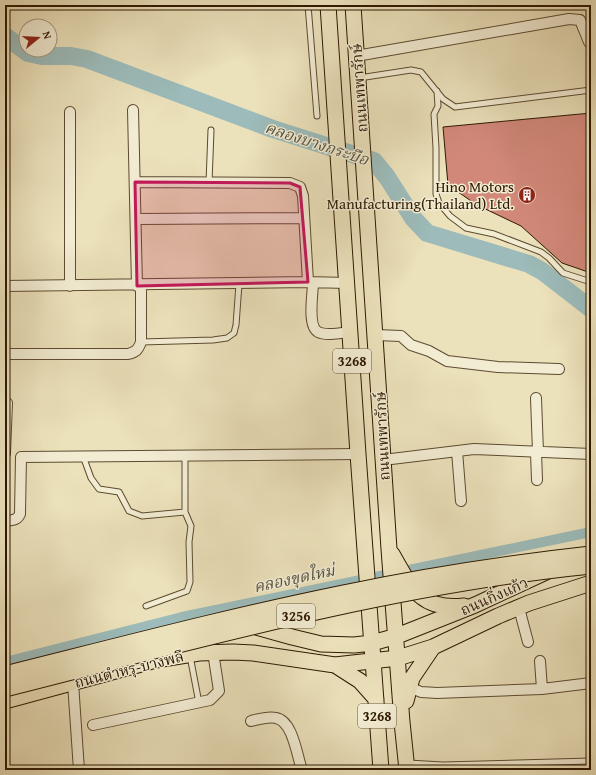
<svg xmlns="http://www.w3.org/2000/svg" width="596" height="775" viewBox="0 0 596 775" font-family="'Gentium Book Plus','Noto Serif Thai',serif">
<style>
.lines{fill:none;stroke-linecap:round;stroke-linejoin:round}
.canal{stroke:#9cbbba;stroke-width:10}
.river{stroke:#9cbbba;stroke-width:18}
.building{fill:#d18879;stroke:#2e1902}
.lane-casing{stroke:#5d4b30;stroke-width:7}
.street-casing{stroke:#5d4b30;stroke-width:12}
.primary-casing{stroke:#2e1902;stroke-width:17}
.lane{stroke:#f2ecd3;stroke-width:5}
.street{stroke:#f2ecd3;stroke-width:10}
.primary{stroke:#ebe1bb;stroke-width:15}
.primary-bridge-casing{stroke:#2e1902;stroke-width:17;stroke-linecap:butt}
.primary-bridge{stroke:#ebe1bb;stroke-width:15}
.marked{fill:#c2185b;fill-opacity:0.2;stroke:#c2185b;stroke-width:3;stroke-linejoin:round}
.labels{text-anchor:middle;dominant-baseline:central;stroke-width:3;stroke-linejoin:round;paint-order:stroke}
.shield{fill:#f2ecd3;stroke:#695841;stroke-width:1}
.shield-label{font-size:14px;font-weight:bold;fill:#2e1902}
.street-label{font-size:15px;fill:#2e1902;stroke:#f2ecd3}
.poi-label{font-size:15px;fill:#2e1902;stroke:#f2ecd3;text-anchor:end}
.water-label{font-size:16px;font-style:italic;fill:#545242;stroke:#f2ecd3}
</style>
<rect width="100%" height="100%" fill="#ebe1bb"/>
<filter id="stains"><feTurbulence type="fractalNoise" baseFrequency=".005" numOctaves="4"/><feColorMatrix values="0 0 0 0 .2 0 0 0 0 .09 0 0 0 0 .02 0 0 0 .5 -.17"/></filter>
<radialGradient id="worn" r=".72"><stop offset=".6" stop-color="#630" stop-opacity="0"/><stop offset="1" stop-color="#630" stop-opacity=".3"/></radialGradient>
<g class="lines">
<path class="canal" d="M 5,662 L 182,617 L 591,532"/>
<path class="river" d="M 5,36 L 28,53 L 42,56 L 71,56 L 87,59 L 273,129 L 374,161 L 387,177 L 413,218 L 427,233 L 529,264 L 542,271 L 591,309"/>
</g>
<path class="building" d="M 591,113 L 591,273 L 562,263 L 521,226 L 477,205 L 448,185 L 443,127 Z"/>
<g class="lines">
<g class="lane-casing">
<path id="lane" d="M 308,5 L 317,116
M 359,78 L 411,70 L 421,72 L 443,99 L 455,107 L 591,90
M 437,91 L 438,106 L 434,114 L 436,148 L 436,194 L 439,203 L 450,216 L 466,228 L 494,234 L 541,252 L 549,258 L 563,273 L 591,282
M 209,183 L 211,130
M 141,342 L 213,340 L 227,338 L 234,333 L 236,325 L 239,284
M 83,456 L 91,478 L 99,489 L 119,492 L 129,511 L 142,516 L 185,512
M 146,606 L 187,591 L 190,582 L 189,542 L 191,526 L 185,512 L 185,455
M 190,656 L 199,703
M 408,763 L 443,765
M 443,770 L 443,765 L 591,761"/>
</g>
<g class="street-casing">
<path id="street" d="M 356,56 L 569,19 L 580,20 L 589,42
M 133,110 L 137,286
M 135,182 L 290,183 L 300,187 L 303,196 L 308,282
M 136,219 L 304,218
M 313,283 C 313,293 307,326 318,332 C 326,336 341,333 350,332
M 5,286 L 308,282 L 347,283
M 70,286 L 70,112
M 376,335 L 401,336 L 411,345 L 429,351 L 447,361 L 498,367 L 559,369
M 5,354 L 128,354 C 136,352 138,350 141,342 L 141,285
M 536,398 L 538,452
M 457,451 L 461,501
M 536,452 L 537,480
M 5,453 L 7,403
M 383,460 L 474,449 L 591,454
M 5,521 C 11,520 17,521 20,514 L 21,457 L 358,454
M 519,608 L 528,642
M 540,661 L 542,689
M 73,683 L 79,770
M 409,687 L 421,692 L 437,693 L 542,689 L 591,683
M 251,721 C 259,719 268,716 276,718 C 293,721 297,756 302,770
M 93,725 L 210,700 L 219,691 L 213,652"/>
</g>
<g class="primary-casing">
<path id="primary" d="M 328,5 L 358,454 L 381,770
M 353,5 L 389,549 L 402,722 L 407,770
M 392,554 C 411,587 420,611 464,606
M 249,625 L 292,637 L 321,644 L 354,645 L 372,643 L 397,636 L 475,605 L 546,572
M 335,665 L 360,681 L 376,699
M 5,701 L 156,660 L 199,653 L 233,652 L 253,653 L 335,665 L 398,658 L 433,647 L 498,616 L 529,603 L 591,583
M 406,701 L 412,678 L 433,647"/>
</g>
<use href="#lane" class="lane"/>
<use href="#street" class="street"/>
<use href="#primary" class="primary"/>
<g class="primary-bridge-casing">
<path id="primary-bridge" d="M 5,674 C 117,646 230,616 343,593 C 425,576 508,563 591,554
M 5,689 C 198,640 392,586 591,566"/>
</g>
<use href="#primary-bridge" class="primary-bridge"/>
</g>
<path class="marked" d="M 135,182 L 290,183 L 300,187 L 308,282 L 137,286 Z"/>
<defs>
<g id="building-disc" transform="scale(0.9)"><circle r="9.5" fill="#8f2418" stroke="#f2ecd3"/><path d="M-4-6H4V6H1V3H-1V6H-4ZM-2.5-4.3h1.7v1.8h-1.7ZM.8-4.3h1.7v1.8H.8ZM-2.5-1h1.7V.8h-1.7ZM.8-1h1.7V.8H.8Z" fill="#fff"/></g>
</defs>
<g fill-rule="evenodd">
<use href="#building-disc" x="527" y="195"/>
</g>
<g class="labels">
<g class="shield">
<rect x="333" y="349" width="38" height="24" rx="3"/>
<rect x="277" y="604" width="38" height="24" rx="3"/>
<rect x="358" y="704" width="38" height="24" rx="3"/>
</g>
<g class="shield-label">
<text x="352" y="361">3268</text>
<text x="296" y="616">3256</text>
<text x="377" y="716">3268</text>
</g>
<g class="street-label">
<text transform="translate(359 88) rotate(-94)">ถนนเทพารักษ์</text>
<text transform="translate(382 436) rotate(-93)">ถนนเทพารักษ์</text>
<text transform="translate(494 596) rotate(-24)">ถนนกิ่งแก้ว</text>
<text transform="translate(129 669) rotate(-14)">ถนนตำหรุ-บางพลี</text>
</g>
<g class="poi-label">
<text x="514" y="186">Hino Motors<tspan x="514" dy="17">Manufacturing(Thailand) Ltd.</tspan></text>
</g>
<g class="water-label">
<text transform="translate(317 143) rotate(18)">คลองบางกระบือ</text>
<text transform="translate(294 578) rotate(-12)">คลองขุดใหม่</text>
</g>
</g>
<rect width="596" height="775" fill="none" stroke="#ebe1bb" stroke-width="20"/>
<rect x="6" y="6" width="584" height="763" fill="none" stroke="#2e1902" stroke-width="2"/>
<rect x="10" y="10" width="576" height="755" fill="none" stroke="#2e1902"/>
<g transform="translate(38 38) rotate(72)"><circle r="19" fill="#f2ecd3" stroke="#a4987f"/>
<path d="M0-3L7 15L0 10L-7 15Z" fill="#8f2418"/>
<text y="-6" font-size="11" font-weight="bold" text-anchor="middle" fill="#2e1902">N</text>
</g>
<rect width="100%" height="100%" filter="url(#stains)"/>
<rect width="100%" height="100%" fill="url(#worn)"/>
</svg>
